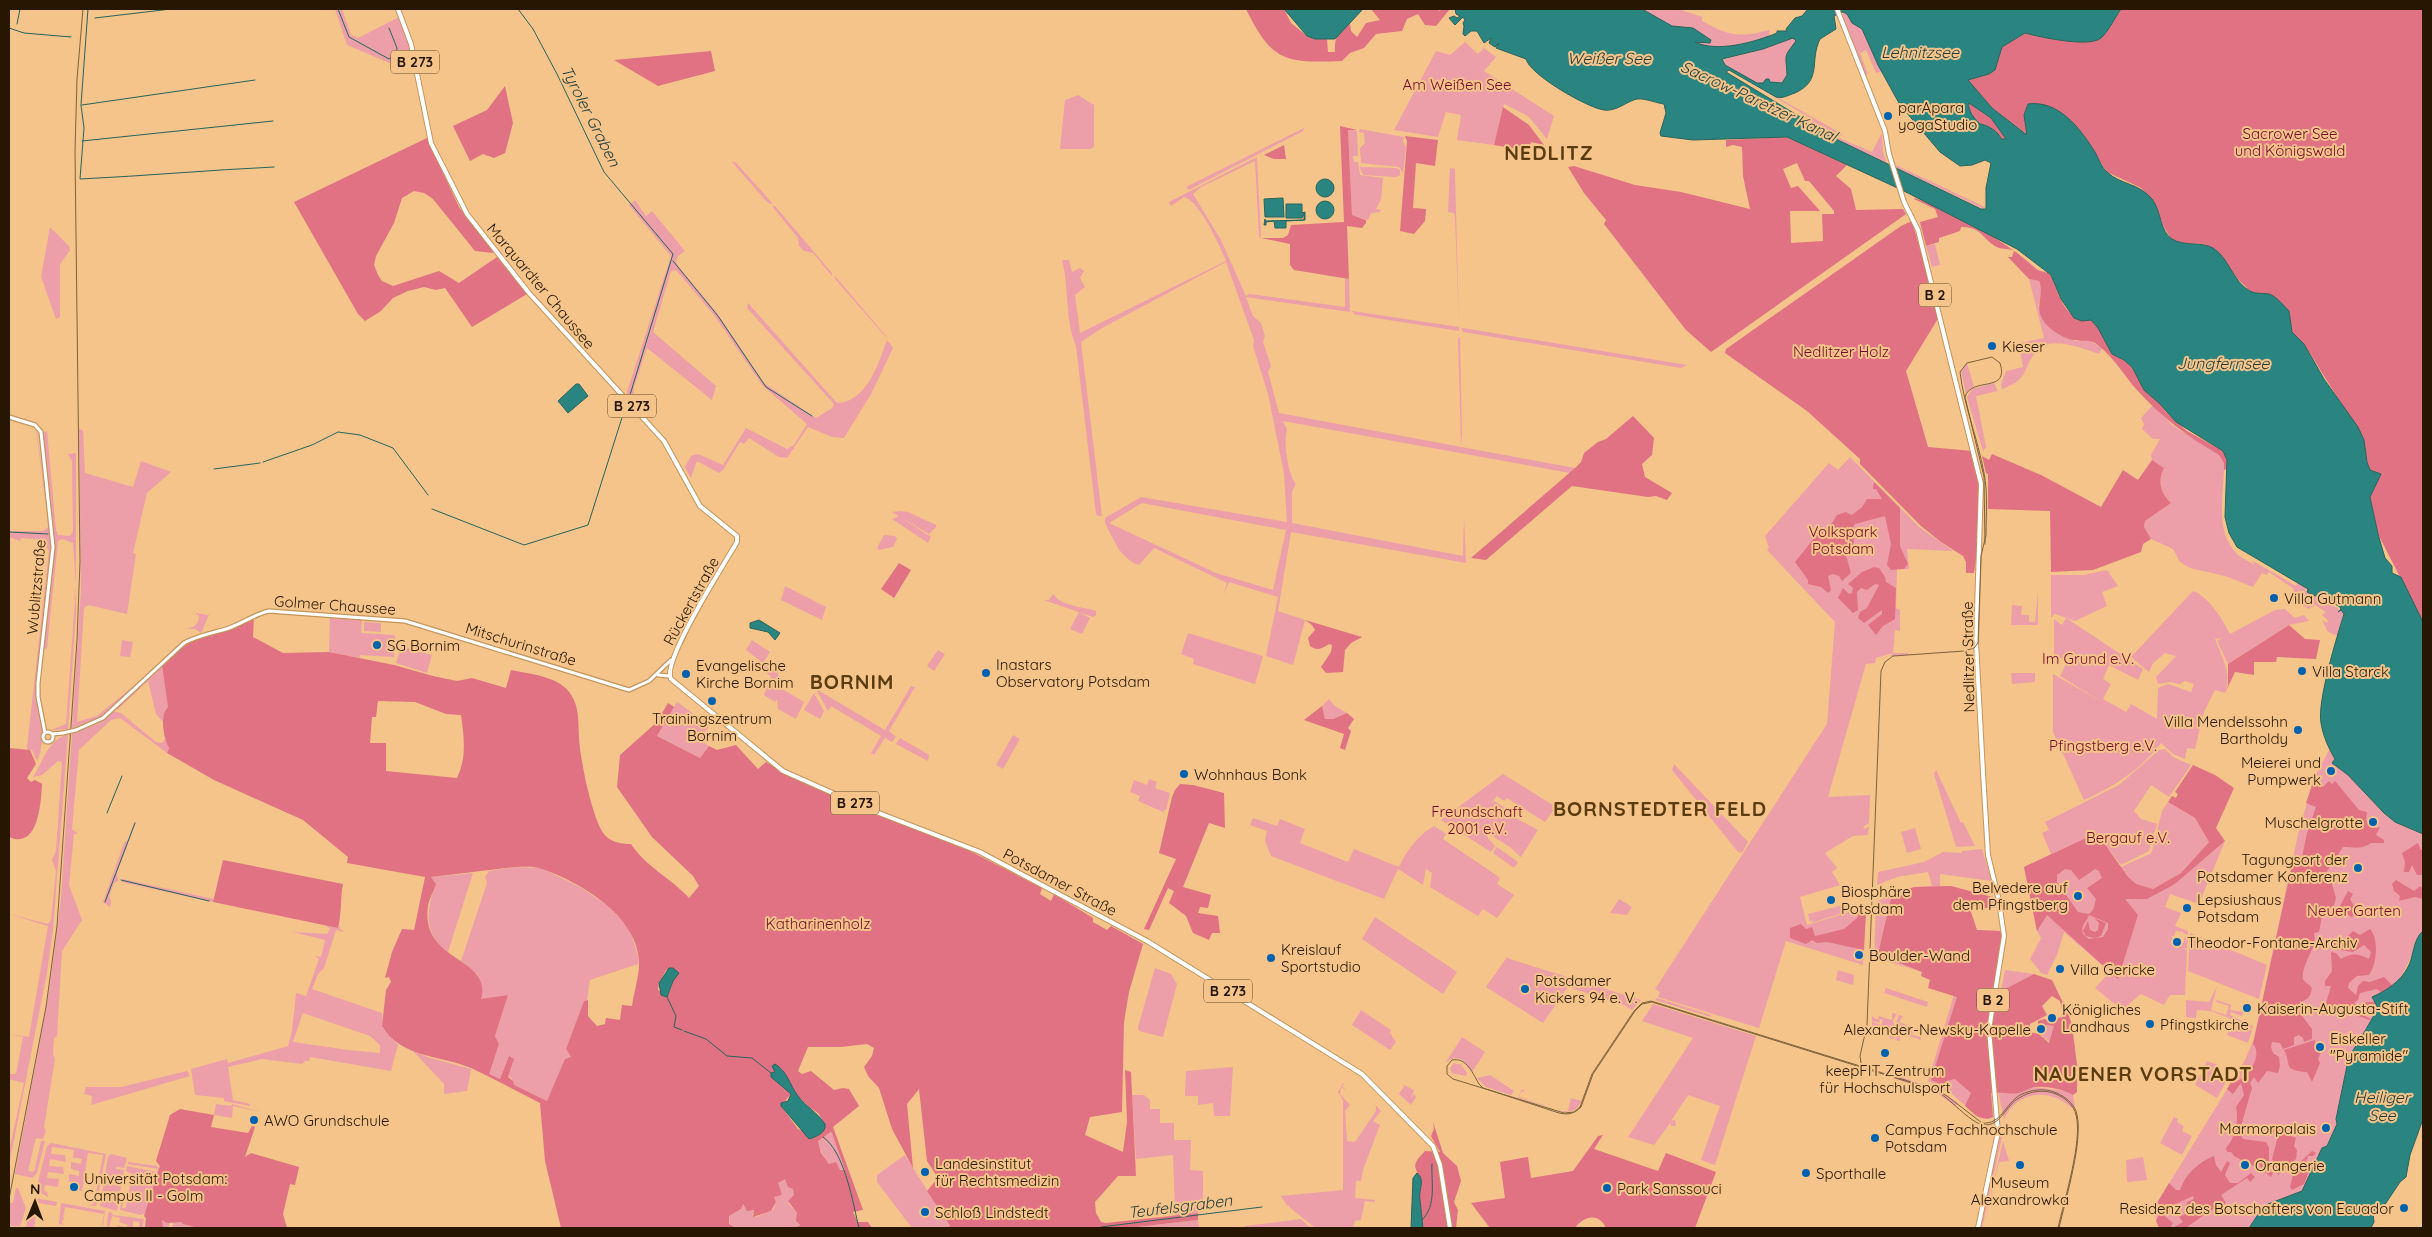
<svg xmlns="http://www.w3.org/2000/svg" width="2432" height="1237" viewBox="0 0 2432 1237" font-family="Quicksand,sans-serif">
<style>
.green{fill:#ec9fa8;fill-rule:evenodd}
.forest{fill:#e17284;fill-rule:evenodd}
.water{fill:#2a8581;stroke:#29645a;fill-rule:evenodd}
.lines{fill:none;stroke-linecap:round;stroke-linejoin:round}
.stream{stroke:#29645a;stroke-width:1}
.secondary-casing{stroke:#c3955c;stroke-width:5.5}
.primary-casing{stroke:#c3955c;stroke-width:6}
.secondary{stroke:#fff;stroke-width:3}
.primary{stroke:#fff;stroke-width:4}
.tram{stroke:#7f613b;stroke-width:1}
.rail{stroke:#7f613b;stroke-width:1}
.secondary-bridge-casing{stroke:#c3955c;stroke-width:5.5;stroke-linecap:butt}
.secondary-bridge{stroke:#fff;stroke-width:3}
.poi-dot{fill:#0062af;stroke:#f4c48a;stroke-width:2}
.labels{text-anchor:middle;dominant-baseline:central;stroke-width:4;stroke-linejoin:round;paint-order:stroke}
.shield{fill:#f4c48a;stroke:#644a29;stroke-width:1}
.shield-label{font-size:14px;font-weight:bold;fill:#271600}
.park-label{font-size:15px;fill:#730a2b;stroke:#f4c48a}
.poi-label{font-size:15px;fill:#271600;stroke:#f4c48a;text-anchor:start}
.street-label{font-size:15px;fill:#271600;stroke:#f4c48a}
.water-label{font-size:16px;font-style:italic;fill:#1f3b3a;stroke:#f4c48a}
.district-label{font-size:20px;font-weight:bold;letter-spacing:1px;fill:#5c3c0e;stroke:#f4c48a}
</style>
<rect width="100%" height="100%" fill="#f4c48a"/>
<path class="green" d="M 335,9 L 342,9 L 351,35 L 358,38 L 399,17 L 408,39 L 413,73 L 347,45 Z
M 1642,9 L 1678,9 L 1702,17 L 1702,21 C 1729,36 1739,38 1769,30 L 1770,36 C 1749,42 1714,53 1695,42 L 1704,43 L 1686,27 L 1671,26 Z
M 1843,12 L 1847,14 L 1852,23 L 1862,29 L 1882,71 L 1876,73 L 1866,50 L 1860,53 L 1868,74 L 1865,75 L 1841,13 L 1843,16 Z
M 1793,38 L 1796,41 C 1783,58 1786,53 1787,75 L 1782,83 L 1769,82 L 1769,79 L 1763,83 L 1757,83 L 1725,65 L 1722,60 L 1763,49 Z
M 1465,42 L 1478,54 L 1484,48 L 1496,57 L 1484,71 L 1554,116 L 1547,139 L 1528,116 L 1504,104 L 1494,145 L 1457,140 L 1461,115 L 1446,112 L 1438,137 L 1394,130 L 1436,51 L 1450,55 Z
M 1729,70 L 1842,134 L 1841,136 L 1812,122 L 1812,119 Z
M 1078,95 L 1094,105 L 1094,147 L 1090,149 L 1060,149 L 1065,100 Z
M 1807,124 L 1872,152 L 1882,133 L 1883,152 L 1887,164 Z
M 1304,128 L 1303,131 L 1200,184 L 1189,190 L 1186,187 Z
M 1348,129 L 1357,131 L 1358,156 L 1353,156 L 1354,162 L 1358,162 L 1360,175 L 1383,178 L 1381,199 L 1376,209 L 1381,210 L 1380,212 L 1371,213 L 1368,220 L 1352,215 Z
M 1360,129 L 1404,137 L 1403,142 L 1406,147 L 1403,173 L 1399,167 L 1361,163 L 1360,148 L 1365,143 L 1364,133 L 1359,132 Z
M 1257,157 L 1261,238 L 1259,236 L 1255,161 L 1201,187 L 1193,194 L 1221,240 L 1246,296 L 1249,294 L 1345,307 L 1345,279 L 1349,279 L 1350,312 L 1246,297 L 1253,316 L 1261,323 L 1265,336 L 1263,342 L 1271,366 L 1268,372 L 1279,413 L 1575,468 L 1570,473 L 1283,421 L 1287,430 C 1283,439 1288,476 1296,484 L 1292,492 L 1292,523 L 1463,556 L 1464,517 L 1466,563 L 1291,532 L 1278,611 L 1305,620 L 1293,665 L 1266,656 L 1278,597 L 1229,582 L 1223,596 L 1227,583 L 1154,548 L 1139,565 C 1120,559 1114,540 1105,523 L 1105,518 L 1141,497 L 1287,522 L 1284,473 L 1268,394 L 1253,346 L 1254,340 L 1226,262 L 1102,328 L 1081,342 L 1102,516 L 1098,516 L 1096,514 L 1076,346 C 1065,322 1069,286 1062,260 L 1069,260 L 1072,272 L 1080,268 L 1084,271 L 1080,278 L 1085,287 L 1075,295 L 1080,333 L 1226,261 C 1220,246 1199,200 1184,197 L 1171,206 L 1169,202 ZM 1142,503 L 1286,530 L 1273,590 L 1216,573 L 1109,523 Z
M 732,162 L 735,162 L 739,166 L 773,204 L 768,203 Z
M 1896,165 L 1985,207 L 1984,209 L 1897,168 Z
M 1360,167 L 1396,168 L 1400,170 L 1400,175 L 1396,177 L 1364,175 L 1361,172 Z
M 1450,168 L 1455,169 L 1455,173 L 1459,326 L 1455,217 L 1454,213 L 1448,212 Z
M 635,200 L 646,216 L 652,211 L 685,251 L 678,256 L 676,262 L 679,267 L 717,313 L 764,383 L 816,418 L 832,408 L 834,404 L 747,308 L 748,303 L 836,402 L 840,403 C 868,399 879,362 887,340 L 893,348 L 871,394 L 844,438 L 832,437 L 808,427 L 787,458 L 779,457 L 749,438 L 744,444 L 740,442 L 723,470 L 719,473 L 697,461 L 691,478 L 685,467 L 691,456 L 698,454 L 723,465 L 746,428 L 787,449 L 794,445 L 807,424 L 763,386 L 714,315 L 676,270 L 671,271 L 653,332 L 716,386 L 712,400 L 647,348 L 634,387 L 633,398 L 628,397 L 627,392 L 671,256 L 629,205 Z
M 772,206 L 775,206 L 832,273 L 832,276 L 813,253 L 804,251 L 799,246 L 798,238 Z
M 50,227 L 69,246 L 70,250 L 60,264 L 60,317 L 56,319 L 41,277 Z
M 1935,244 L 1940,265 L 1932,267 L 1926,246 Z
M 835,276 L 886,336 L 886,337 L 835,279 Z
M 2029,279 L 2039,281 L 2043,289 L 2038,306 L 2075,341 L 2089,340 L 2102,348 L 2099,354 C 2081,348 2047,333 2034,354 C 2021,374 2028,379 2002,389 L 2001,384 L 2006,371 L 2023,367 L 2020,351 L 2016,352 L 2015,344 L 2044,338 Z
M 1352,311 L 1459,327 L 1459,331 L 1363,316 L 1354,314 Z
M 1461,328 L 1463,328 L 1687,365 L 1681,368 L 1463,332 Z
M 1460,337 L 1462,435 L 1461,445 L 1458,338 Z
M 1967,363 L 1974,386 L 1966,393 L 1961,372 Z
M 1994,383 L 1998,391 L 1976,396 L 1986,447 L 1983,451 L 1967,397 L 1972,389 Z
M 2153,405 L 2172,425 L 2219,455 L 2224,463 C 2225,492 2213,530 2237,554 C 2242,559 2249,561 2254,565 L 2253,561 L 2296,586 L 2297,583 L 2306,588 L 2305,591 C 2314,595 2338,606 2344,614 L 2337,635 C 2324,632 2328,630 2322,620 L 2327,623 L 2328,620 L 2322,615 L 2326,612 L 2315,605 L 2309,609 L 2290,599 L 2294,589 L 2269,572 L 2267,575 L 2262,573 L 2253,587 L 2225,576 L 2190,568 L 2180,562 L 2173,549 L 2151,539 L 2144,527 L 2145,521 L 2171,503 C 2161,492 2157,482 2164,468 L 2152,460 L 2151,455 L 2160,439 L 2153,439 L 2142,429 L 2144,424 L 2141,418 Z
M 79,429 L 83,430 L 85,473 L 133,487 L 141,461 L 171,472 L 147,493 L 133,553 L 136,554 L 127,614 L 88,605 L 84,608 L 77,722 L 97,716 L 147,675 L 104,715 L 96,721 L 72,728 L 81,588 Z
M 36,431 L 37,433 L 52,547 L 37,693 L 44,731 C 40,740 43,749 37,761 L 32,750 L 27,750 L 27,747 L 49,551 L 43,540 L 21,538 L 20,541 L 9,537 L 9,531 L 43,531 L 49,527 Z
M 47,431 L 56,530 L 58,535 L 70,536 L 73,531 L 72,461 L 68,454 L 76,453 L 76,613 L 68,729 L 51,730 L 66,724 L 76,586 L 73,543 L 62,539 L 58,541 L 47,649 L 44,648 L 54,548 L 43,440 L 44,432 Z
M 1850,457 L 1919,527 L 1953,551 L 1907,549 L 1909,569 L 1897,569 L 1896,608 L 1900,610 L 1900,631 L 1895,630 L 1893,653 L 1908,653 L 1908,655 L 1890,656 L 1893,653 L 1876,658 L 1875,663 L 1866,664 L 1828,797 L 1870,795 L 1869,823 L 1863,827 L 1865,829 L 1869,826 L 1868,835 L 1853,836 L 1825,853 L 1837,868 L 1832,872 L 1840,885 L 1800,897 L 1807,925 L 1866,907 L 1863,965 L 1786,941 L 1759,1028 L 1658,997 L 1660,992 L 1655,989 L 1827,724 L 1835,622 L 1767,550 L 1769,548 L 1765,536 L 1829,463 L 1838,470 Z
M 900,511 L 908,512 L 936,525 L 936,527 L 929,534 L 892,512 Z
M 899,516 L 931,537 L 928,543 L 892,519 Z
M 884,535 L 895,536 L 897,539 L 893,547 L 879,550 L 877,548 Z
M 2107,570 L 2118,586 L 2102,592 L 2107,606 L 2075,621 L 2055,614 L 2051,618 L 2051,575 L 2084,575 Z
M 785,586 L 826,607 L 822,620 L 781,600 Z
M 2193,591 C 2209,597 2223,620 2230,634 L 2275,610 L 2285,609 L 2295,618 L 2304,615 L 2309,621 L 2289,625 L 2228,664 L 2217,641 L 2222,638 L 2215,639 C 2222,657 2232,673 2225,693 L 2215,690 L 2204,712 L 2195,749 L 2187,748 L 2185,759 L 2173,754 L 2161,743 C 2141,769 2114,787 2084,800 L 2053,732 L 2053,674 L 2102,702 L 2060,676 L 2067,662 L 2054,654 L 2054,619 L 2062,625 L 2066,618 L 2143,669 L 2138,680 L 2109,665 L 2103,679 L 2111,684 L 2103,699 L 2126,712 L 2131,704 L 2157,719 L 2158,688 L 2168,684 L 2191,692 L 2194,684 L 2185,681 L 2180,684 L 2170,682 L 2158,684 L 2156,677 L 2176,656 L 2165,653 L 2153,663 L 2149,672 L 2131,657 Z
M 2038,592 L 2038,625 L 2011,625 L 2012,605 L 2022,606 L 2021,615 L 2029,615 L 2029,622 L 2035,622 Z
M 1053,594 C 1061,606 1083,607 1096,611 L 1096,615 L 1093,617 L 1044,600 L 1049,600 Z
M 1079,612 L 1090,618 L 1082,634 L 1070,629 Z
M 195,613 L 209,615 L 201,633 L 195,629 L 183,629 C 191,629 199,626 199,616 Z
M 330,618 L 362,620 L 361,633 L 395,635 L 394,657 L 360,655 L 360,658 L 329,652 Z
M 364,622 L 381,623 L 381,632 L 364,631 Z
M 1188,633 L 1263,656 L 1255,684 L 1193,664 L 1194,659 L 1181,654 Z
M 122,640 L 133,642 L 130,657 L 120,656 Z
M 752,640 L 770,652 L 763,663 L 746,650 Z
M 401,646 L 432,655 L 427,673 L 396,663 Z
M 938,650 L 945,654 L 934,671 L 927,666 Z
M 163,665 L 168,707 L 165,710 L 163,722 L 156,714 L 148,681 L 117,710 L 117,707 Z
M 765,665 L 778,672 L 779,687 L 804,702 L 796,719 L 778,709 L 777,699 L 775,702 L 764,695 L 771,676 L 762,671 Z
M 2011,673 L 2035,673 L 2035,682 L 2012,684 Z
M 911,686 L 915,687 L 889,731 L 896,737 L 892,742 L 885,738 L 874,755 L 871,753 L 881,736 L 831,706 L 828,711 L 816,689 L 885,730 Z
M 814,693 L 824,711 L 820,719 L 804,710 Z
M 1329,699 L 1335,706 L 1347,713 L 1333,719 L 1325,719 L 1322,706 Z
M 677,702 L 709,725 L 701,741 L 709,746 L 700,758 L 657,736 Z
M 112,711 L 121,713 L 156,742 L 162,743 L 165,739 L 169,748 L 167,753 L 120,718 L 111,720 L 79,750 L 72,829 L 78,834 L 74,834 L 69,885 L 82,920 L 62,951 L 57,1036 L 54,1038 L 53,1054 L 55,1059 L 44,1127 L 46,1131 L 43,1139 L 36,1138 L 28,1171 L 34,1172 L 41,1141 L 45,1141 L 37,1173 L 32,1178 L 15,1174 L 49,992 L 61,898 L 72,733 L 97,724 Z
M 68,734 L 53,930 L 47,973 L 9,1165 L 9,1151 L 24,1083 L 9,1079 L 9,1074 L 16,1074 L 23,1037 L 9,1034 L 29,1037 L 48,926 L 9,914 L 48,924 L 51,920 L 56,871 L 52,860 L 56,851 L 62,762 L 58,761 L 42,775 L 33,777 C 44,760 47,741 68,734 Z
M 1013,735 L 1020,739 L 1003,769 L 996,765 Z
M 900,738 L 929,755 L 928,761 L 896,744 Z
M 2165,749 L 2173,757 L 2191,765 L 2169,797 L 2151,785 L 2134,811 L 2141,819 L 2157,824 L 2149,851 L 2121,865 L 2096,833 L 2121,867 L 2150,854 L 2152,851 L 2162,811 L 2168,802 L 2195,818 L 2209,842 L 2181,873 L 2153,889 L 2125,898 L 2175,884 L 2225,841 L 2199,904 L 2170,894 L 2165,907 L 2181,913 L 2175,926 L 2188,931 L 2188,935 L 2183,933 L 2182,930 L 2181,932 L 2176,931 L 2174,936 L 2171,936 L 2178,944 L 2181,941 L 2183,944 L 2185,936 L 2188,936 L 2187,949 L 2181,948 L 2187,950 L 2185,995 L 2170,995 L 2164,1005 L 2141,994 L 2122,1010 L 2095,988 L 2110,972 L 2064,932 L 2057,955 L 2047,975 L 2041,973 L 2030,959 L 2041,938 L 2037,931 L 2024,867 L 2087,837 L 2051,854 L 2042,833 L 2049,830 L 2045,822 L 2119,785 L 2159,750 Z
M 2329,750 L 2336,759 L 2332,763 L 2348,775 L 2384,813 L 2395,822 L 2423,834 L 2423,933 C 2410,953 2402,993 2373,996 L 2373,1000 L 2378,1008 C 2375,1015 2354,1052 2349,1056 L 2336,1119 L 2338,1124 L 2302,1191 L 2263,1209 L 2249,1228 L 2159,1228 L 2155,1215 L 2157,1203 L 2245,1060 L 2254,1039 L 2299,830 L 2314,779 Z
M 1674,764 L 1748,842 L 1742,853 L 1738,852 L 1672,770 Z
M 1936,770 L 1961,823 L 1963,822 L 1975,846 L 1956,847 L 1934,774 Z
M 1503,774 L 1556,807 L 1545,822 L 1507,798 L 1504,801 L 1497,796 L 1491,804 L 1494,801 L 1504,807 L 1508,814 L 1538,830 L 1521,857 L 1510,847 L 1489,834 L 1487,837 L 1495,846 L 1491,852 L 1441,820 Z
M 1149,779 L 1157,782 L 1155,788 L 1170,793 L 1166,810 L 1163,810 L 1165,813 L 1138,801 L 1140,796 L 1130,792 L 1134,780 L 1147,785 Z
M 1253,818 L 1277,826 L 1280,819 L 1305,829 L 1300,843 L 1348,862 L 1354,849 L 1399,867 C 1406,851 1419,834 1434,826 L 1446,834 L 1443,839 L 1496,875 L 1500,878 L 1497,884 L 1514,895 L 1497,918 L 1483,909 L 1478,916 L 1430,887 L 1432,873 L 1426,869 L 1423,885 L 1398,869 L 1384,899 L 1271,856 L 1265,841 L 1267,831 L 1250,825 Z
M 136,822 L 117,873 L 118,881 L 114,883 L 109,896 L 111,902 L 110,907 L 103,902 L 124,843 L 128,840 L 134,823 Z
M 1915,828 L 1921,849 L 1907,853 L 1901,832 Z
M 1497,847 L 1518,862 L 1514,868 L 1493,853 Z
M 1982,849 L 1992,881 L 1940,874 L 1940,886 C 1967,889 1968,907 1977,930 L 2000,931 L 1986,1045 L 1993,1117 L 1987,1119 L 1978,1117 L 1952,1094 L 1928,1081 L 1954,995 L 1922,972 L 1874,957 L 1876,902 C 1897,891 1909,888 1932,886 L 1928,872 L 1897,877 L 1877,885 L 1878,872 L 1924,862 L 1943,852 L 1962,853 L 1962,851 Z
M 515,867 L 541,868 L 580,887 L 608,906 L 630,929 L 639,960 L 638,964 L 590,980 L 587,1000 L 584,1002 L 566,1049 L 571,1057 L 547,1101 L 513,1085 L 512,1078 L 508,1077 L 513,1063 L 509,1056 L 500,1079 L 488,1074 L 499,1044 L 495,1036 L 508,995 L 480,1000 L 478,975 L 461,961 L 487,883 L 485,877 L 489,871 Z
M 473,873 L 448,952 C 423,934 426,910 436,884 L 431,877 Z
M 122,879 L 214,899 L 213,902 L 122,882 Z
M 1619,899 L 1632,907 L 1627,915 L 1610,913 Z
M 1847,904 L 1849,911 L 1811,923 L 1814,919 L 1810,922 L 1808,914 Z
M 1375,917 L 1457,972 L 1443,994 L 1362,939 Z
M 325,925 L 338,928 L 339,925 L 340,929 L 345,932 L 336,930 L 324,968 L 318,974 L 312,989 L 382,1013 L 383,1028 L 398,1045 L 391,1071 L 310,1057 L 309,1061 L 305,1061 L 302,1064 L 262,1059 L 228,1067 L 233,1100 L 250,1104 L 250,1106 L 224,1101 L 224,1098 L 195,1095 L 191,1069 L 227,1059 L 228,1063 L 288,1046 L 292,1031 L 296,993 L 306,996 L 319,959 L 315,956 L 321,957 L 325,940 L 293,932 L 327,934 L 330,929 ZM 303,1013 L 370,1036 L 380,1045 L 380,1053 L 348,1050 L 293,1042 Z
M 2190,933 L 2267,965 L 2259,999 L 2188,971 Z
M 1507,957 L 1510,959 L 1641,1000 L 1632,1010 L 1624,1005 L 1568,987 L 1543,1023 L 1486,987 Z
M 1155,968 L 1171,974 L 1177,984 L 1163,1037 L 1139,1031 L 1138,1027 Z
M 1838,970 L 1854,975 L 1853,985 L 1836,980 Z
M 2005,970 L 2034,974 L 2001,991 Z
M 2217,986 L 2211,1010 L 2226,1015 L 2229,1006 L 2216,1002 L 2217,1000 L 2231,1005 L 2230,1010 L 2243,1012 L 2242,1016 L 2231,1012 L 2230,1015 L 2253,1026 L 2253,1029 L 2244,1026 L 2242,1028 L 2252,1030 L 2248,1043 L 2227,1035 L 2234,1020 L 2211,1011 L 2197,1010 L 2196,1018 L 2186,1017 L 2186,1000 L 2209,1002 Z
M 1886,988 L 1928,1002 L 1927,1007 L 1884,993 Z
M 1657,998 L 1711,1015 L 1711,1017 L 1655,1000 Z
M 1653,1004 L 1756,1036 L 1715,1165 L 1701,1160 L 1720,1106 L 1688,1095 L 1671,1121 L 1675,1120 L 1676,1126 L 1671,1126 L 1671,1122 L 1654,1145 L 1628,1137 L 1693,1038 L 1642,1021 Z
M 1361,1010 L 1391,1030 L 1390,1033 L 1396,1042 L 1390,1050 L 1352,1025 Z
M 1892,1013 L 1897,1014 L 1893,1020 L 1896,1031 L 1894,1039 L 1889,1038 L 1893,1032 L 1875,1025 L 1872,1026 L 1872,1022 L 1881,1025 L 1883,1020 L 1880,1019 L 1879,1023 L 1872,1021 L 1872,1016 L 1877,1020 L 1879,1016 L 1892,1020 Z
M 1899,1015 L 1903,1016 L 1899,1022 L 1917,1029 L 1919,1027 L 1918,1031 L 1914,1029 L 1912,1035 L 1921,1037 L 1920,1041 L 1919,1039 L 1900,1034 L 1900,1041 L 1895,1040 L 1899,1034 L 1896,1023 Z
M 2039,1025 L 2045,1027 L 2046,1025 L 2054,1026 L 2050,1042 L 2036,1031 Z
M 1462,1037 L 1485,1052 L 1472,1072 L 1461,1059 L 1454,1058 L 1446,1062 Z
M 412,1050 L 427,1057 L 471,1069 L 467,1091 L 444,1094 L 444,1084 Z
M 2207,1061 L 2218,1065 L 2214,1076 L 2226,1082 L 2217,1098 L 2195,1085 Z
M 1454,1063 L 1462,1065 L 1457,1072 L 1462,1066 L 1467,1073 L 1466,1076 L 1452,1073 L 1450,1069 Z
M 1233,1067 L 1230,1116 L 1214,1116 L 1213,1103 L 1198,1105 L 1198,1096 L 1185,1096 L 1186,1071 Z
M 187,1071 L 190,1076 L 91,1105 L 92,1096 L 84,1094 L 86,1087 L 121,1087 Z
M 1888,1073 L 1935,1088 L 1958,1103 L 1955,1106 L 1937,1093 L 1887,1076 L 1898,1078 Z
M 1490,1075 L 1514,1091 L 1511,1095 L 1486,1087 L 1477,1078 Z
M 1343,1083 L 1345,1083 L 1342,1086 L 1346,1090 L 1341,1087 L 1340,1094 L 1350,1105 L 1345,1111 L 1347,1141 L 1355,1142 L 1376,1111 L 1376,1106 L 1365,1094 L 1381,1111 L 1373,1121 L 1380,1125 L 1363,1170 L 1361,1181 L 1356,1181 L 1355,1198 L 1375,1200 L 1375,1202 L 1365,1201 L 1361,1220 L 1355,1221 L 1353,1228 L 1315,1228 L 1287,1205 L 1281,1196 L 1343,1190 L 1343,1100 L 1338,1092 Z
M 1402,1084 L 1414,1090 L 1411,1099 L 1414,1094 L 1416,1097 L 1411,1105 L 1399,1094 L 1404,1086 Z
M 2033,1087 L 2067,1091 L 2073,1095 L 2075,1106 L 2072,1108 C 2049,1088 2018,1090 2004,1119 L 1998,1092 L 2018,1093 Z
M 1522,1089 L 1525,1091 L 1521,1092 L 1519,1097 L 1560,1111 L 1568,1111 L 1571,1098 L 1582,1101 L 1575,1110 L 1564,1112 L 1518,1098 Z
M 1132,1095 L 1144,1095 L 1150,1100 L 1150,1109 L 1160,1109 L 1160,1123 L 1174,1123 L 1174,1140 L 1191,1140 L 1190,1170 L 1203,1171 L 1203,1212 L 1175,1216 L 1173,1155 L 1136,1159 Z
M 216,1104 L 231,1106 L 232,1104 L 262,1112 L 233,1106 L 232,1118 L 214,1115 Z
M 2174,1117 L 2178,1119 L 2177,1122 L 2184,1126 L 2182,1131 L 2192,1136 L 2182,1155 L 2160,1143 Z
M 832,1132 L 845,1170 C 828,1169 822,1156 818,1141 Z
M 2001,1132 L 2002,1137 L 1982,1228 L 1979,1228 Z
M 2003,1141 L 2009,1161 L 1999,1162 L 1983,1228 Z
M 51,1143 L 106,1154 L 96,1206 L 87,1205 L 94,1204 L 103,1155 L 88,1153 L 82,1191 L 73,1189 L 77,1189 L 77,1183 L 66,1181 L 69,1181 L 69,1174 L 79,1176 L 79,1171 L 68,1168 L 71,1169 L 71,1162 L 81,1164 L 82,1159 L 70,1157 L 73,1157 L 74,1150 L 52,1147 L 51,1154 L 65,1155 L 66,1162 L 50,1159 L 49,1166 L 63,1167 L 64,1174 L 48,1172 L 47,1178 L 59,1179 L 58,1187 L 45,1185 L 44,1191 L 47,1192 L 48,1197 L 36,1190 L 47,1146 Z
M 111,1154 L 127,1158 L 124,1168 L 116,1167 L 116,1169 L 124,1170 L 122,1184 L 113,1183 L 113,1185 L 121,1186 L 119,1200 L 111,1199 L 111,1201 L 119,1202 L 117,1211 L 100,1206 L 108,1156 Z
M 905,1155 L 950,1227 L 948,1228 L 912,1228 L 877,1182 L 877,1175 Z
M 2143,1157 L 2147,1180 L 2127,1182 L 2126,1160 Z
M 128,1162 L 157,1166 L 159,1169 L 160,1166 L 173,1222 L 182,1222 L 183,1224 L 198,1228 L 173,1227 L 173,1223 L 170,1222 L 168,1228 L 163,1228 L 161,1220 L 146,1217 L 145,1213 L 141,1215 L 120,1210 L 121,1203 L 123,1203 L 122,1208 L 126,1208 L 132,1174 L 126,1171 L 127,1166 L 157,1172 L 158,1169 L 128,1164 Z
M 785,1178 L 788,1187 L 793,1189 L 794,1195 L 788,1203 L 797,1213 L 799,1227 L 733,1228 L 734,1227 L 730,1225 L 729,1216 L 741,1209 L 743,1204 L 745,1208 L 754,1211 L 752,1215 L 756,1217 L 773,1210 L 776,1202 L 774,1197 L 779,1191 L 778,1183 Z
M 16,1188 L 18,1188 L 26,1208 L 20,1226 L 9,1226 L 10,1203 L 13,1203 Z
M 35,1198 L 57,1202 L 56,1206 L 38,1203 L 34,1228 L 26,1228 L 28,1213 Z
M 61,1203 L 105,1211 L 103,1225 L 99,1226 L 102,1225 L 104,1214 L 65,1207 L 63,1218 L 65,1220 L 62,1220 L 62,1223 L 64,1225 L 59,1224 Z
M 110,1211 L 113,1215 L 144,1219 L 142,1228 L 139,1227 L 139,1222 L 133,1221 L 133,1228 L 117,1228 L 118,1225 L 126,1228 L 128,1225 L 119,1222 L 120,1218 L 112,1216 L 109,1228 L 107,1227 L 108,1214 Z
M 1301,1219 L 1311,1228 L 1245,1228 L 1245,1226 Z
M 1198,1220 L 1199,1228 L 1128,1228 Z"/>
<path class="forest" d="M 1246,9 L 1284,9 L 1291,23 L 1307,36 L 1315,39 L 1327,39 L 1328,52 L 1335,52 C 1334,38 1338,31 1350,24 L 1351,31 L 1357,37 L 1366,23 L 1380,20 L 1371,9 L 1436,9 L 1440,11 L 1441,9 L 1450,9 L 1436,26 L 1425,25 L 1418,14 L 1407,19 L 1402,31 L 1376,34 L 1364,48 L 1350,53 L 1342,61 C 1285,63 1272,62 1246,9 Z
M 2121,9 L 2423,9 L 2423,622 L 2378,534 L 2370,497 L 2370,470 L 2367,462 L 2364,440 L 2304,344 L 2292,332 L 2289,311 L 2271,295 L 2251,292 L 2236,277 L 2223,258 L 2212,248 L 2203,244 L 2180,243 L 2171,239 L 2164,227 L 2153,200 L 2141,188 L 2107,172 L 2082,133 L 2066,116 L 2025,125 L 2028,135 L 1992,108 L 1968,80 L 1989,74 L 1995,70 L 2002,47 L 2025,33 C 2040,37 2089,48 2101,38 C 2109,31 2115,17 2121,9 Z
M 711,51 L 715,71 L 658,86 L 614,60 Z
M 505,86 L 513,123 L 505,153 L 494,158 L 483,154 L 470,161 L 453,126 L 487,110 Z
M 1969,103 L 1991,118 L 2006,139 L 2001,139 C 1998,132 1989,125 1980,124 L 1969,110 Z
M 1503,107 L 1529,125 L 1544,145 L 1531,142 L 1529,151 L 1494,145 Z
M 1340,126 L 1357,130 L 1348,130 L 1352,215 L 1366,220 L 1366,223 L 1362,228 L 1347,226 L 1349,279 L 1294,270 L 1290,265 L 1290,244 L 1261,238 L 1283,238 L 1288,235 L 1291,225 L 1344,222 Z
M 1405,136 L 1438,140 L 1435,166 L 1416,163 L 1413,208 L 1426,209 L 1425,221 L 1414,234 L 1400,231 L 1407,141 Z
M 1787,137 L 1847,165 L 1836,176 L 1851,189 L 1856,210 L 1903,209 L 1906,214 L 1711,352 L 1686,330 L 1604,224 L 1606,220 L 1584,193 L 1568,167 L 1574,166 L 1635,185 L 1681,192 L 1750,209 L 1743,176 L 1742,147 L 1733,145 L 1726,147 L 1726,140 ZM 1797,163 L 1805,181 L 1809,181 L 1834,211 L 1834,214 L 1822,214 L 1823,241 L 1791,243 L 1790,211 L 1820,211 L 1798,186 L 1791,188 L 1783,169 Z
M 427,138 L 459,207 L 494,253 L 475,251 L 433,199 L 424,193 L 414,191 L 402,198 L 394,223 L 376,256 L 374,265 L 378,275 L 382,281 L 393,286 L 439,271 L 459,283 L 497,257 L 527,294 L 472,327 L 445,288 L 436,290 L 424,287 L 408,291 L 393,298 L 381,311 L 365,321 L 358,314 L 294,202 Z
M 1284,145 L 1286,159 L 1274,159 L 1264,155 Z
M 1915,198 C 1954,213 2005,240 2035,268 C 2039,272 2046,271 2051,275 C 2059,295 2065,322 2091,320 L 2098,328 L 2112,354 L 2124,360 L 2132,367 L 2144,390 L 2159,403 L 2166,412 L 2187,431 L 2223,451 L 2227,460 L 2227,469 L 2224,470 L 2224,463 L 2219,455 C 2188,437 2160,416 2136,389 C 2124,375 2114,358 2099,346 C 2091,338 2084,342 2074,340 C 2064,339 2048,329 2043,320 C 2034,307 2045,294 2039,281 L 2029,279 L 2008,257 L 2012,257 L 2014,251 C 2009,248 2005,250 1999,248 C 1983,241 1982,226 1961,227 L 1960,231 L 1939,238 L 1939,242 L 1926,246 L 1920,222 L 1938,217 L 1935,209 L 1914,199 Z
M 1912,221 L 1939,317 L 1906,371 L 1928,447 L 1973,451 L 1980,485 L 1978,546 L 1974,573 L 1966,573 L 1966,562 L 1963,556 L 1941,542 L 1921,526 L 1860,464 L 1860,459 L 1807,411 L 1725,353 L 1726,349 L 1901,226 Z
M 1633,416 L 1654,438 L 1652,455 L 1642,464 L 1645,477 L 1672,493 L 1667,500 L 1656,496 L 1648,497 L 1572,486 L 1486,560 L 1471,558 L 1575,468 L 1581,462 L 1584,453 L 1598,442 L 1606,439 Z
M 1992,454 L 2041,475 L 2101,507 L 2123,470 L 2138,480 L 2152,460 L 2164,468 C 2157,482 2161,493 2171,503 L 2145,521 L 2144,527 L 2151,539 L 2143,544 L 2141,552 L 2093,570 L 2051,572 L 2050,511 L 1988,509 L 1988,474 L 1986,473 L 1982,456 L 1989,460 Z
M 1874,482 L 1900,508 L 1900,546 L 1908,564 L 1904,569 L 1891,570 L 1887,565 L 1891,544 L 1885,516 L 1855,524 L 1851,530 L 1854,540 L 1853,546 L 1845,552 L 1851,573 L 1842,581 L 1839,576 L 1833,574 L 1828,576 L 1831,590 L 1828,593 L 1821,587 L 1808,584 L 1808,580 L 1795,562 L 1820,531 L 1830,526 L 1837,515 L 1846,512 L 1852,515 L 1862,507 L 1867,499 L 1882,499 L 1876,489 L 1873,489 Z
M 899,563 L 911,570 L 894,598 L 881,589 Z
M 1874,567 L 1879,568 L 1885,577 L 1886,582 L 1896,588 L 1895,619 L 1883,626 L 1876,635 L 1868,625 L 1882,614 L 1882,610 L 1864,623 L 1858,618 L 1860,612 L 1867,608 L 1879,585 L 1875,584 L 1867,590 L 1861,588 L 1857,592 L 1858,610 L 1853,613 L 1838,598 L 1843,588 L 1849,594 L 1852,593 L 1853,588 L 1848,584 L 1862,572 Z
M 254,616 L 253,637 L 283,653 L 329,652 L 394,665 L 433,676 L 457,681 L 472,678 L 506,688 L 511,670 C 530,674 558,676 570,693 C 580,708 578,722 579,738 C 580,758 592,819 604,834 C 610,842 621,844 631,844 C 646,867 671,878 689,898 L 699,886 L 693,876 L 652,837 L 617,787 L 620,755 L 657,722 L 668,703 L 674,707 L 657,736 L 700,758 L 709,746 L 717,750 L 736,745 L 758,769 L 766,762 L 788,775 L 966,849 L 1042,888 L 1040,894 L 1051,901 L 1054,894 L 1093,918 L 1093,922 L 1107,930 L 1111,926 L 1143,944 L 1129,992 L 1124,1022 L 1122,1112 L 1090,1117 L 1085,1135 L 1123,1152 L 1127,1122 L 1125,1070 L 1131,1072 L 1136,1176 L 1118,1176 L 1095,1202 L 1096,1213 L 1101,1222 L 1106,1223 L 1198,1213 L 1198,1220 L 1128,1228 L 948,1228 L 950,1226 L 927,1191 L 938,1178 L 927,1161 L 919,1089 L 907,1104 L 913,1168 L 892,1129 L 879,1088 L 868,1076 L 864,1067 L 872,1056 L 874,1048 L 867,1044 L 841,1047 L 808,1047 L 798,1071 L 802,1074 L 811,1071 L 834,1090 L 843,1088 L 849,1089 L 859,1106 L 833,1127 L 863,1210 L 853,1212 L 858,1222 L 868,1222 L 872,1228 L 796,1228 L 800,1225 L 796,1221 L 797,1213 L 788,1201 L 794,1195 L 793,1189 L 788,1187 L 785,1179 L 778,1183 L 782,1195 L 774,1197 L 776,1202 L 771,1211 L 753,1217 L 754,1210 L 747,1211 L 743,1204 L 741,1209 L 729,1216 L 729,1224 L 734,1227 L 733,1228 L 561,1228 L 545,1161 L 540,1103 C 517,1091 494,1079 471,1068 C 440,1055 401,1058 382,1026 L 386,990 L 391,982 L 389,977 L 385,978 L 392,952 L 402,929 L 414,930 L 425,877 L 347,863 L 348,857 L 303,820 L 214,780 L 167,753 L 169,748 C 164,740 159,715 168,707 L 162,664 L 191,641 L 221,631 ZM 378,701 L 415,702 L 446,714 L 461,715 C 464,737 467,757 457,778 L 386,771 L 386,743 L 370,743 L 372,717 L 376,717 ZM 515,867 C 524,867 534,866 542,869 C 580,882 636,915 639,960 C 640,974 634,991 632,1006 L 622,1005 L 620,1020 L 606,1018 L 605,1024 L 597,1026 L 588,1016 L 588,1000 L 584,1001 L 566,1049 L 571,1057 L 565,1059 L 547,1101 L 514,1085 L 513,1081 L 508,1077 L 514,1059 L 509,1056 L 500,1079 L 489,1074 L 499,1044 L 495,1036 L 508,995 L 481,999 C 493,956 420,963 428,906 C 429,899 434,891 436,884 L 431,877 ZM 666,970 L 677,976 L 673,981 L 668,995 L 658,990 L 659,983 ZM 781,1068 L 797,1095 L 810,1108 L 818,1113 L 825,1124 L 823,1130 L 816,1137 L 798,1129 L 781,1106 L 791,1094 L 771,1077 L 775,1072 L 774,1069 ZM 831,1132 L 832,1133 L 845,1170 L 840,1170 L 836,1162 L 829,1164 L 821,1153 L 818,1141 Z
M 1305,620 L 1362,637 L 1351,643 L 1345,650 L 1343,672 L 1326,673 L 1321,667 L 1331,652 L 1332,645 L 1329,644 C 1322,649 1317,651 1310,646 L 1308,638 L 1315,630 L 1312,625 Z
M 2289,625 L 2305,639 L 2320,640 L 2316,659 L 2277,657 L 2276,662 L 2254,662 L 2254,675 L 2235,672 L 2225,693 L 2228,685 L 2228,664 Z
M 1322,706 L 1325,719 L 1333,719 L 1347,713 L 1354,719 L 1348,728 L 1351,731 L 1345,750 L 1340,748 L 1344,734 L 1304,720 Z
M 9,748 L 30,750 L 36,764 L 27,778 L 31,782 L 35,780 L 42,784 C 41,804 38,850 9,837 Z
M 2193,765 L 2215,775 L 2234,788 L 2216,828 L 2225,841 L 2175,884 L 2147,899 L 2125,899 L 2138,915 L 2118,979 L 2047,915 L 2037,931 L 2024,867 L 2097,833 L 2128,877 L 2136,884 L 2153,889 L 2181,873 L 2209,842 L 2195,818 L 2168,802 L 2172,796 L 2176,798 L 2178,794 L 2175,792 ZM 2065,869 L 2071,870 L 2079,880 L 2095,869 L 2099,871 L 2102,878 L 2087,888 L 2096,899 L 2093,910 L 2089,914 L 2078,912 L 2057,882 L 2057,875 ZM 2089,915 L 2108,923 L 2108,929 L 2103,937 L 2089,939 L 2083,934 C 2080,926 2087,921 2089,915 Z
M 2314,779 L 2323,787 L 2329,781 L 2332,784 L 2335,781 L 2359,810 L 2367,812 L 2366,820 L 2376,828 L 2380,827 L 2376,835 L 2384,840 L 2384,843 L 2371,843 C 2362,850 2353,847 2343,847 L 2326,873 L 2332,884 L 2336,898 L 2334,905 L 2322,916 L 2319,932 L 2314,933 L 2315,944 C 2311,951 2301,971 2303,979 C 2305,983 2309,984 2312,988 C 2310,997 2309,999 2300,1002 L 2297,1009 L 2312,1029 L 2312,1039 L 2304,1042 L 2303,1038 L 2299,1035 L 2294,1037 L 2294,1045 L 2283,1049 L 2280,1043 L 2272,1042 L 2271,1047 L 2273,1053 L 2279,1057 L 2280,1066 L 2278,1073 L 2267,1071 L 2258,1083 L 2254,1077 L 2250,1083 L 2252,1088 L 2239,1133 L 2243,1139 L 2266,1142 L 2269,1148 L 2269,1163 L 2263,1164 L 2264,1167 L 2273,1173 L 2271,1177 L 2261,1169 L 2258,1161 L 2255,1167 L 2234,1156 L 2231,1152 L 2227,1152 L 2226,1148 C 2235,1139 2239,1120 2236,1107 L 2244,1095 L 2241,1083 L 2233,1094 L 2227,1089 L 2235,1075 L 2237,1081 C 2249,1077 2263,1054 2253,1044 L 2290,874 L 2293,862 L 2301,862 L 2307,833 L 2316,807 L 2306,803 Z
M 1180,784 L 1193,785 L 1224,793 L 1225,828 L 1209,823 L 1183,887 L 1211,895 L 1208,908 L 1200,907 L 1198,913 L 1218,916 L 1220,933 L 1212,933 L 1209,940 L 1193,933 L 1186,916 L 1169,903 L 1174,891 L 1168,888 L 1149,930 L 1144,929 L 1176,859 L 1159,853 L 1172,797 L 1175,790 Z
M 2418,843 L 2421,850 L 2423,849 L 2423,875 L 2417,875 L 2412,865 L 2409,872 L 2404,872 L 2405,862 L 2402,853 Z
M 223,860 L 343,884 C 340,899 342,912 338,928 L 213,902 Z
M 2396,880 L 2414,891 L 2420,886 L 2423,889 L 2423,899 L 2415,897 L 2399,901 L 2400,896 L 2394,891 L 2392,884 Z
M 1951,886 L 1996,898 L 1997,907 L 1978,909 L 1972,905 L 1969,906 L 1977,930 L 2000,931 L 2004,936 L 1995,988 L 2001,991 L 2034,974 L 2052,980 L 2068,1013 L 2072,1025 L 2077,1065 L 2077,1092 L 2073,1095 C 2063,1089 2046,1086 2034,1087 C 2029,1088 2024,1092 2019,1093 C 2010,1095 2000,1091 1991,1093 L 1993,1117 C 1981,1122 1974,1114 1965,1106 L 1971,1093 L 1955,1079 L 1947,1081 L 1945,1086 L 1931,1080 L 1957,997 L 1928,988 L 1930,980 L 1921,976 L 1922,972 L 1878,954 L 1892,894 L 1914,887 ZM 2052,996 L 2060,1001 L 2064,1017 L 2055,1018 L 2054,1022 L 2044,1019 L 2038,1021 L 2038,1024 L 2045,1027 L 2046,1025 L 2054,1026 L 2049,1043 L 2039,1034 L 2030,1032 L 2030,1024 L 2047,1015 L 2042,1006 Z
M 2348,891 L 2353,894 L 2350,899 L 2359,914 L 2351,917 L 2344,912 L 2340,906 Z
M 1857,912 L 1866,912 L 1864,950 L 1827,942 L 1817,943 L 1812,940 L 1806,944 L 1790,938 L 1790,928 L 1801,924 L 1806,929 L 1812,927 L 1815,936 L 1844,929 L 1858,917 Z
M 2094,918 L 2106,923 L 2101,936 L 2094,938 L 2086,936 L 2083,931 L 2088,921 L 2090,930 L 2095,932 L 2098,930 L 2099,923 Z
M 2370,929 C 2379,939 2377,964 2369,975 L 2357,976 L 2349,983 L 2348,988 L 2356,995 L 2358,986 L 2363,981 L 2370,982 L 2384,977 L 2392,985 L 2382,993 L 2377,989 L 2360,993 L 2358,1000 L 2354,1003 L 2358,1007 L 2363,1002 L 2375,1002 L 2378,1007 L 2369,1008 L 2365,1012 L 2366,1017 L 2371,1019 L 2370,1020 L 2352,1014 L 2351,1007 L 2344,1006 L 2334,1011 L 2326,1003 L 2331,986 L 2325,986 L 2325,981 L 2332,971 L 2331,952 L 2336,953 L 2341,959 C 2351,953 2358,953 2369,959 L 2371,952 L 2364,945 L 2353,952 L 2334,949 L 2334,943 L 2345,939 L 2353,931 L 2360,935 Z
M 2315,1040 L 2315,1048 L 2321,1052 L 2318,1059 L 2320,1063 L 2312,1082 L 2307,1072 C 2282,1070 2292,1065 2284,1050 Z
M 180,1109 L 214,1115 L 211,1127 L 248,1133 L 252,1126 L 255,1127 L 245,1157 L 251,1153 L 299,1167 L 295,1185 L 290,1184 L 283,1214 L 287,1228 L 198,1228 L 183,1224 L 181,1222 L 167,1223 L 162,1220 L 163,1228 L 145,1228 L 146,1218 L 144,1216 L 160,1166 L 156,1161 L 170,1115 Z
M 1433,1122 L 1443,1153 L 1457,1166 L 1461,1181 L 1454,1202 L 1458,1210 L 1456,1228 L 1423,1228 C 1422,1217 1420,1206 1419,1197 C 1419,1193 1422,1189 1421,1185 C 1419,1167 1407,1169 1425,1151 L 1440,1152 L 1431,1136 L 1434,1129 Z
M 2276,1124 L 2283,1133 L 2296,1138 L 2294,1146 L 2297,1150 L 2296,1159 L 2278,1175 L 2272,1159 L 2277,1140 L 2272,1129 Z
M 1603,1135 L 1594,1149 L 1658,1171 L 1666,1153 L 1716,1172 L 1695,1228 L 1606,1228 C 1599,1212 1583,1216 1575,1228 L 1490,1228 L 1471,1203 L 1505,1198 L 1500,1162 L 1528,1157 L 1531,1178 L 1573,1171 L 1598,1136 Z
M 2312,1151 L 2316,1153 L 2313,1156 L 2308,1156 L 2306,1162 L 2311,1166 L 2304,1184 L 2292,1190 L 2290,1187 L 2295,1167 Z
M 2214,1156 L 2216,1165 L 2221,1172 L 2227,1161 L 2230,1163 L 2225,1175 L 2230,1183 L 2238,1183 L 2251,1173 L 2255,1177 L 2250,1182 L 2247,1178 L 2221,1195 L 2226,1203 L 2208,1212 L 2186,1228 L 2173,1228 L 2183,1222 L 2179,1217 L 2198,1208 L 2197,1204 L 2192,1204 L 2189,1208 L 2186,1205 L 2187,1202 L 2194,1199 L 2193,1196 L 2167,1208 L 2157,1203 L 2169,1183 L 2176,1190 L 2180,1190 C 2185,1174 2199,1162 2214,1156 Z
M 2160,1212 L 2173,1223 L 2170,1228 L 2159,1228 L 2156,1221 Z"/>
<path class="water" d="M 1284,9 L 1363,9 L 1335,39 L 1315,39 L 1307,36 Z
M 1455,9 L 1642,9 L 1672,26 L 1693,28 L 1711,40 L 1710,43 L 1695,42 C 1717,53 1755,42 1777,33 L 1777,31 L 1787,31 L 1786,29 L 1795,18 L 1802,16 L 1808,9 L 2121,9 C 2115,17 2109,31 2101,38 C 2089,48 2040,37 2025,33 L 2002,47 L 1995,70 L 1989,74 L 1968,80 L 1992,108 L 2027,135 L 2024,115 L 2028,104 C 2058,100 2079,127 2093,149 C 2098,156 2101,167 2107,172 C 2121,185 2139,183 2152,199 C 2161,210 2160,232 2172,239 C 2185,247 2200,241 2213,248 C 2229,258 2233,282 2250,291 C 2255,294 2263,293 2269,294 C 2276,296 2284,306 2289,311 L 2292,332 L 2304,344 L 2324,379 L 2358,427 L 2364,440 L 2367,462 L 2370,470 L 2381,474 L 2370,497 L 2378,534 L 2385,558 L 2392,566 L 2392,573 L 2401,577 L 2423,622 L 2423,834 L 2395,822 L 2384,813 L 2348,775 L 2332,763 L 2335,759 C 2329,749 2323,736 2321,723 C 2317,702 2337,636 2344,614 L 2341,610 L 2338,612 L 2341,609 L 2339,606 L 2311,594 L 2307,592 L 2308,589 L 2237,547 L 2229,533 L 2225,517 L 2227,460 L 2223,451 L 2176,422 L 2159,403 L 2144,390 L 2132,367 L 2124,360 L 2112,354 L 2098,328 L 2091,320 L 2082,321 L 2074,318 L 2061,299 L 2051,275 L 2017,249 L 1904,191 L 1787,137 L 1693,140 L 1661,136 L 1660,133 L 1666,113 L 1664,104 C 1656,103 1645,98 1637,99 C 1627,101 1616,112 1604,110 C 1588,108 1530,75 1526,59 L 1496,48 L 1499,43 L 1495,47 L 1489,43 L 1491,38 L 1484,43 L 1477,31 L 1471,31 L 1465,36 L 1463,34 L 1464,26 L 1463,23 L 1465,20 L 1463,17 L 1455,25 L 1449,18 L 1454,16 L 1457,18 L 1460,16 L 1456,14 ZM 1843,12 L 1847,14 L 1852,23 L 1862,29 L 1878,65 L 1900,105 L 1940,152 L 1960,166 L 1972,165 L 1985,160 L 1991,163 L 1986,188 L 1986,209 L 1981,209 L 1807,125 L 1805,120 L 1726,72 L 1729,70 L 1776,97 C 1783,99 1788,95 1795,93 C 1823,80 1809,61 1820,39 L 1836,29 L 1834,16 ZM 1793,38 L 1796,41 C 1783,58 1786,53 1787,75 L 1782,83 L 1770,82 L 1769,79 L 1766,79 L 1763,83 L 1757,83 L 1725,65 L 1722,59 L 1763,49 ZM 1969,103 L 1991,118 L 2006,139 L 2001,139 C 1999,132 1988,125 1980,124 C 1975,119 1967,110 1969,103 Z
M1316 188a9 9 0 1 1 18 0a9 9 0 1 1-18 0Z
M 1283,198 L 1284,217 L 1265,217 L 1264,199 Z
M1316 210a9 9 0 1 1 18 0a9 9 0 1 1-18 0Z
M 1286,204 L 1302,204 L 1302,213 L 1305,212 L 1305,220 L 1286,221 L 1286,228 L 1275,228 L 1274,221 L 1266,222 L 1266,225 L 1264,225 L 1265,219 L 1265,221 L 1304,220 L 1304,214 L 1302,218 L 1286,218 Z
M 576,384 L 579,384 L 588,396 L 568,413 L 558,401 Z
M 759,620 L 780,633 L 775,640 L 768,632 L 750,628 L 750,623 Z
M 2423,931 L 2423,1119 L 2410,1155 L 2406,1177 L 2400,1182 L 2384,1206 L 2373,1213 L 2374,1222 L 2371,1228 L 2249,1228 L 2259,1213 L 2268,1204 L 2302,1191 L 2322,1148 L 2327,1146 L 2337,1124 L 2336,1119 L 2349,1056 C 2353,1052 2375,1014 2378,1008 L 2372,997 C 2386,991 2400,982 2408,967 C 2414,956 2413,939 2423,931 Z
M 669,968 L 673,968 L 679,973 L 673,981 L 667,997 L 661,995 L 659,983 Z
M 775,1064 C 788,1072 789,1084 798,1096 C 806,1107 817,1112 825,1124 C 827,1132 816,1137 809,1139 L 781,1106 L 781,1103 L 788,1101 L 791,1094 L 771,1077 L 771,1073 L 775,1072 L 772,1066 Z
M 1417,1173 C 1426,1180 1418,1190 1420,1200 C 1421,1209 1422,1218 1423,1228 L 1411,1228 L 1413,1178 Z"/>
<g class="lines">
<path class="stream" d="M 88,9 L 81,105 L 84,128 L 80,179 C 145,176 209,170 274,167
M 338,9 L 349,37 L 389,59 L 396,55 L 397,48 L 389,28
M 518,9 L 533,29 L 557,74 L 604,172 L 673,254 L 630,395
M 95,18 L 171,9
M 17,24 L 20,9
M 9,28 L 24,33 L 71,37
M 82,105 L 255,80
M 82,141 L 273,121
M 673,261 L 718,316 L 766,387 L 812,416
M 263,462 L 312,445 L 338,432 L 360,435 L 393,448 L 428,495
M 214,469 L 260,463
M 432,509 L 524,545 L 588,525 L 626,405
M 9,532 L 48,534
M 689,629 L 690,628
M 686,635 L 688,632
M 682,644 L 685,638
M 107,813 L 122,776
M 121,880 L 209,901
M 105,902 L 135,823
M 667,997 L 676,1016 L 674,1027 L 682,1030
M 684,1031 L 706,1039 L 727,1056 L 752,1058 L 771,1073
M 823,1137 C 845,1152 853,1204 859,1228
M 1422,1220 C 1437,1205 1431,1183 1432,1164
M 1101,1227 L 1262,1207"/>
<g class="secondary-casing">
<path id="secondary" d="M 9,417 L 35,425 L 41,432 L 53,547 L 38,683 L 38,697 L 45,733
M 658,675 L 669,676
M 76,730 L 103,718 L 184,643 C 198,635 214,633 229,628 C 243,623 255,614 269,611 L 405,621 L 629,690 L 649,681 L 671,660
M43 737a5 5 0 1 1 10 0a5 5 0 1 1-10 0Z
M 52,734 L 63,733"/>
</g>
<g class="primary-casing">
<path id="primary" d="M 398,9 L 411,44 L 431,143 L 467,214 L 529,293 L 664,441 L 700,506 L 737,536 L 737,542 C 725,563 661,662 671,679 L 783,771 L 871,810 L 980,852 L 1147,941 L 1362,1074 L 1433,1146 L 1440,1165 L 1450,1228
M 1837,9 L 1885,131 L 1889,154 L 1904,202 L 1918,230 L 1981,484 L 1976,642 L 1983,773 L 1988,855 L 1999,901 L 2004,936 L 1989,1030 L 1998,1132 L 1978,1228"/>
</g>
<use href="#secondary" class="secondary"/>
<use href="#primary" class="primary"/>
<path class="tram" d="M 1868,1068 L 1861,1063 L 1860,1056 L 1867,1025 L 1881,671 L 1885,662 L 1893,656 L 1964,651 L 1974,648 L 1978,643 L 1981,556 L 1986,535 C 1986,515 1988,493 1984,473 C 1978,439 1964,406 1960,372 L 1967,363 L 1992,357 L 2000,363 C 2010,394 1971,376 1965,397 L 1984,477 L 1985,544
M 2058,1228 C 2064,1201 2083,1140 2076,1115 C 2074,1105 2065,1098 2056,1094 C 2044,1089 2030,1091 2019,1098 C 2006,1105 2001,1126 1984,1125 C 1969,1123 1950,1097 1934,1090 L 1652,1002 L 1642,1004 L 1635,1011 L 1593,1074 L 1581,1107 C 1574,1114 1568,1115 1559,1113 L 1483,1088 L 1479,1084 C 1473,1074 1467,1057 1452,1060 L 1447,1066 L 1447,1074 L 1453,1079 L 1564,1113 L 1574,1112 L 1580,1107 L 1592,1074 L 1634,1011 L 1642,1003 L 1651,1001 L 1934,1089 L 1947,1096 L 1982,1123 C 2001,1125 2005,1104 2020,1095 C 2032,1089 2045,1088 2057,1093 C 2065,1097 2073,1103 2076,1111 C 2085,1136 2065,1201 2059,1228"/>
<path class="rail" d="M 9,1199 L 46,1007 L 57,926 L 77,640 L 80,562 L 75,151 L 77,79 L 83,9"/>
<g class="secondary-bridge-casing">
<path id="secondary-bridge" d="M 63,733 L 76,730"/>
</g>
<use href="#secondary-bridge" class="secondary-bridge"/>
</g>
<g class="poi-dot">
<circle cx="1888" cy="116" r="5"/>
<circle cx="1992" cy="346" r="5"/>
<circle cx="2274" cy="598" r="5"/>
<circle cx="377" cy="645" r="5"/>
<circle cx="2302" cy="671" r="5"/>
<circle cx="986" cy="673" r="5"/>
<circle cx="686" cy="674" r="5"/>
<circle cx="712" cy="701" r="5"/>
<circle cx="2298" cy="730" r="5"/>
<circle cx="2331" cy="771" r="5"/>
<circle cx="1184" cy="774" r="5"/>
<circle cx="2373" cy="822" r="5"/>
<circle cx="2358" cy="868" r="5"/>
<circle cx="2078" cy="896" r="5"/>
<circle cx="1831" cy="900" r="5"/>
<circle cx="2187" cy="908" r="5"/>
<circle cx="2177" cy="942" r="5"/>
<circle cx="1859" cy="955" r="5"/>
<circle cx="1271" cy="958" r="5"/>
<circle cx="2060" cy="969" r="5"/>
<circle cx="1525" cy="989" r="5"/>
<circle cx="2247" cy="1008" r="5"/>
<circle cx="2052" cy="1018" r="5"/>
<circle cx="2150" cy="1024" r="5"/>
<circle cx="2041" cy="1029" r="5"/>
<circle cx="2320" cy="1047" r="5"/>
<circle cx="1885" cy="1053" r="5"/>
<circle cx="254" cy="1120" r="5"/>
<circle cx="2326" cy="1128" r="5"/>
<circle cx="1875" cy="1138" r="5"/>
<circle cx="2020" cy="1165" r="5"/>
<circle cx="2245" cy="1165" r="5"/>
<circle cx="925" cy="1172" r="5"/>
<circle cx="1806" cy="1173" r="5"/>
<circle cx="74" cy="1187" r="5"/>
<circle cx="1607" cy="1188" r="5"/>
<circle cx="2404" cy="1208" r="5"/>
<circle cx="925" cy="1212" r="5"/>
</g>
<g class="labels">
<g class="shield">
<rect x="391" y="50.5" width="48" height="23" rx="4"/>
<rect x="1919" y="283.5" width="32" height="23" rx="4"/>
<rect x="608" y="394.5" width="48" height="23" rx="4"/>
<rect x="831" y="791.5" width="48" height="23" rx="4"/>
<rect x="1204" y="979.5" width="48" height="23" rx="4"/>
<rect x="1977" y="988.5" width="32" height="23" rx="4"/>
</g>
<g class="shield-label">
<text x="415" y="62">B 273</text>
<text x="1935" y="295">B 2</text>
<text x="632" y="406">B 273</text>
<text x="855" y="803">B 273</text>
<text x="1228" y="991">B 273</text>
<text x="1993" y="1000">B 2</text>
</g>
<g class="park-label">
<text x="1457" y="84">Am Weißen See</text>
<text x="2290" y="133">Sacrower See<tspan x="2290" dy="17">und Königswald</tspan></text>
<text x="1841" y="351">Nedlitzer Holz</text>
<text x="1843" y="531">Volkspark<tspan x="1843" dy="17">Potsdam</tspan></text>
<text x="2088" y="658">Im Grund e.V.</text>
<text x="2103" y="745">Pfingstberg e.V.</text>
<text x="1477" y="811">Freundschaft<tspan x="1477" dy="17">2001 e.V.</tspan></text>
<text x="2128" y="837">Bergauf e.V.</text>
<text x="2354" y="910">Neuer Garten</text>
<text x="818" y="923">Katharinenholz</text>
</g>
<g class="poi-label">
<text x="1898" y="107">parApara<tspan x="1898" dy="17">yogaStudio</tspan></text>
<text x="2002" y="346">Kieser</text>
<text x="2284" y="598">Villa Gutmann</text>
<text x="387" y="645">SG Bornim</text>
<text x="996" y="664">Inastars<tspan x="996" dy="17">Observatory Potsdam</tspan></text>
<text x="696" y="665">Evangelische<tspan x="696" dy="17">Kirche Bornim</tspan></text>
<text x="2312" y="671">Villa Starck</text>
<text x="712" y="718" text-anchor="middle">Trainingszentrum<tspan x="712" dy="17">Bornim</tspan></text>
<text x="2288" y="721" text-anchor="end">Villa Mendelssohn<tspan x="2288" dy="17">Bartholdy</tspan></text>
<text x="2321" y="762" text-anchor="end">Meierei und<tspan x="2321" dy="17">Pumpwerk</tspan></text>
<text x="1194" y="774">Wohnhaus Bonk</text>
<text x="2363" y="822" text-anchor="end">Muschelgrotte</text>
<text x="2348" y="859" text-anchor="end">Tagungsort der<tspan x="2348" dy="17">Potsdamer Konferenz</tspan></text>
<text x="2068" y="887" text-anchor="end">Belvedere auf<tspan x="2068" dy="17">dem Pfingstberg</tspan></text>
<text x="1841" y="891">Biosphäre<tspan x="1841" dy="17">Potsdam</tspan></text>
<text x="2197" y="899">Lepsiushaus<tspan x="2197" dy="17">Potsdam</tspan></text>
<text x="2187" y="942">Theodor-Fontane-Archiv</text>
<text x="1281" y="949">Kreislauf<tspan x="1281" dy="17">Sportstudio</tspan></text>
<text x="1869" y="955">Boulder-Wand</text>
<text x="2070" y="969">Villa Gericke</text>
<text x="1535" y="980">Potsdamer<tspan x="1535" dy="17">Kickers 94 e. V.</tspan></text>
<text x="2257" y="1008">Kaiserin-Augusta-Stift</text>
<text x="2062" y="1009">Königliches<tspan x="2062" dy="17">Landhaus</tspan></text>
<text x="2160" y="1024">Pfingstkirche</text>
<text x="2031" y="1029" text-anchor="end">Alexander-Newsky-Kapelle</text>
<text x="2330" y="1038">Eiskeller<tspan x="2330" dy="17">"Pyramide"</tspan></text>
<text x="1885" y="1070" text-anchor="middle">keepFIT Zentrum<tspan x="1885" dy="17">für Hochschulsport</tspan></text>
<text x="264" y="1120">AWO Grundschule</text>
<text x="2316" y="1128" text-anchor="end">Marmorpalais</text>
<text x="1885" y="1129">Campus Fachhochschule<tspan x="1885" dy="17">Potsdam</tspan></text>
<text x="935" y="1163">Landesinstitut<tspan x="935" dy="17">für Rechtsmedizin</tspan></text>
<text x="2255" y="1165">Orangerie</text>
<text x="1816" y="1173">Sporthalle</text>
<text x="84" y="1178">Universität Potsdam:<tspan x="84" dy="17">Campus II - Golm</tspan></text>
<text x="2020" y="1182" text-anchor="middle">Museum<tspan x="2020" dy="17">Alexandrowka</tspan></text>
<text x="1617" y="1188">Park Sanssouci</text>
<text x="2394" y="1208" text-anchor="end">Residenz des Botschafters von Ecuador</text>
<text x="935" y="1212">Schloß Lindstedt</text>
</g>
<g class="street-label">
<text transform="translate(541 286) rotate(50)">Marquardter Chaussee</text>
<text transform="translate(36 587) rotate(-85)">Wublitzstraße</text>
<text transform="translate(691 601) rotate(-61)">Rückertstraße</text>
<text transform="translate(335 605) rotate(4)">Golmer Chaussee</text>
<text transform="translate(521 644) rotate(17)">Mitschurinstraße</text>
<text transform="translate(1968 657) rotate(-91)">Nedlitzer Straße</text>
<text transform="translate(1060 882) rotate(28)">Potsdamer Straße</text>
</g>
<g class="water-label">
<text x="1920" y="52">Lehnitzsee</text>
<text x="1609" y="58">Weißer See</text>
<text transform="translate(1759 101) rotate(25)">Sacrow-Paretzer Kanal</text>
<text transform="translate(591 116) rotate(63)">Tyroler Graben</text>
<text x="2223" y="363">Jungfernsee</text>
<text x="2382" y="1097">Heiliger<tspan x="2382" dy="18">See</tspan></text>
<text transform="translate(1180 1206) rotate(-7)">Teufelsgraben</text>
</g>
<g class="district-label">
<text x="1549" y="152">NEDLITZ</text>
<text x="852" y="681">BORNIM</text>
<text x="1660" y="808">BORNSTEDTER FELD</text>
<text x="2143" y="1073">NAUENER VORSTADT</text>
</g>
</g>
<rect width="2432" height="1237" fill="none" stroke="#271600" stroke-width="20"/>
<g transform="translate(35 1202) rotate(1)" stroke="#f4c48a" stroke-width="4" paint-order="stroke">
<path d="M0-4L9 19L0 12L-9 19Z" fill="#271600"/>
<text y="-8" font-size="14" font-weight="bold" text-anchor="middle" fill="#271600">N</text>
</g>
</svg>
